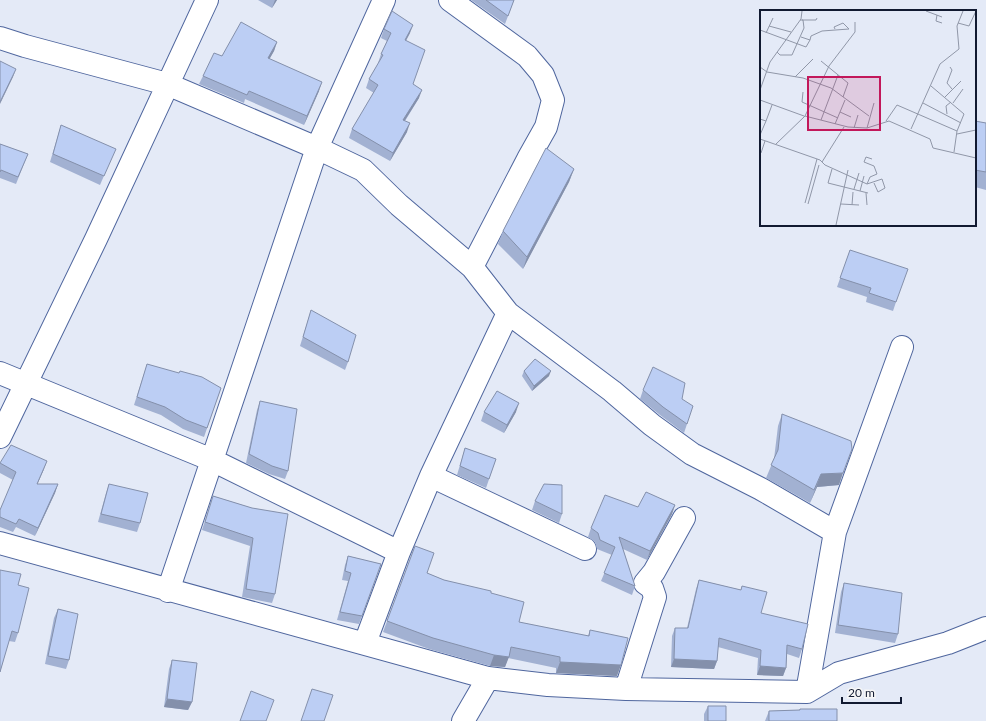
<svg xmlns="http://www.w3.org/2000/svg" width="986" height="721" viewBox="0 0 986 721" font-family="Lato,sans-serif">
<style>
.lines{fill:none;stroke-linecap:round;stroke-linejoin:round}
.minor-casing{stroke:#4f669e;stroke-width:24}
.minor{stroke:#fff;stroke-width:22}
.wall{fill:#a2b1d2}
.shaded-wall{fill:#8490ab}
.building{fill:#bccef4;stroke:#8490ab}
.inset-road{fill:none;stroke:#9097a8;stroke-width:1}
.view{fill:#c2185b;fill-opacity:0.15;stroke:#c2185b;stroke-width:2}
.inset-edge{fill:none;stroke:#111a31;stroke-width:2}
</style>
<rect width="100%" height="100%" fill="#e4eaf7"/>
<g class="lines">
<g class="minor-casing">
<path id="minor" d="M 450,0 L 527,56 L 543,75 L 553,100 L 546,127 L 528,159 L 472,267
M 0,38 L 25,46 L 167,84 L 317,148 L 363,170 L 399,205 L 472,267 L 508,313 L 612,391 L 652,425 L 692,454 L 761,489 L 835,532
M 0,373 L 212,460 L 399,552
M 0,437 L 96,239 L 207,0
M 431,476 L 585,549
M 0,543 L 488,678 L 548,685 L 626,689 L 807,692 L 839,673 L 948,643 L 986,628
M 168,591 L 317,148 L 384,0
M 365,643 L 399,552 L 431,476 L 508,313
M 626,689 L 655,597 L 652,588 L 645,583 L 654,572 L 684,518
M 807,692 L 835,532 L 902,347
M 463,721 L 488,678"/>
</g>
<use href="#minor" class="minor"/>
</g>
<path class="wall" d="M 258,0 L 277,0 L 272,8 Z
M 471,0 L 514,0 L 505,24 Z
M 384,29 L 410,33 L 406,41 L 413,84 L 419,98 L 405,121 L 407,132 L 390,161 L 349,138 L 352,129 L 374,93 L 366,88 L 369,79 L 379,63 L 378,63 L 381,54 L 387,41 L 381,38 Z
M 277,42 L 274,51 L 269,59 L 319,91 L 304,125 L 245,99 L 244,103 L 199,84 L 203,76 L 222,56 Z
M 975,121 L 986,123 L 986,190 L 975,187 Z
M 61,125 L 112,157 L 100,185 L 50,162 Z
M 0,144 L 28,154 L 16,184 L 0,178 Z
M 574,169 L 569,182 L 523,269 L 498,244 L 503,231 Z
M 850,250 L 896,302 L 893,311 L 866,302 L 867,297 L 837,287 Z
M 311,310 L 348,362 L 345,370 L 300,346 Z
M 147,364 L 221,388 L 204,437 L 183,429 L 161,415 L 134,405 Z
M 524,371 L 549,376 L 532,391 L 522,376 Z
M 643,390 L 687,424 L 684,433 L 660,415 L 640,399 Z
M 260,401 L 288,471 L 285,479 L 269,474 L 246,463 L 257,410 Z
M 484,412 L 516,412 L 504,433 L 481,421 Z
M 782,414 L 839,485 L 817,487 L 810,503 L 766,478 L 774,459 L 778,426 Z
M 465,448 L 496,459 L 486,488 L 457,475 Z
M 0,463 L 44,469 L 37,484 L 58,484 L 55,493 L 35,536 L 16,527 L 13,532 L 0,527 L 0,510 L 13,480 L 0,473 Z
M 109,484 L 140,523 L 137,532 L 98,522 L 106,493 Z
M 213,496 L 252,508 L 275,594 L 272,603 L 242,597 L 250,546 L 202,530 Z
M 535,501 L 562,514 L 559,523 L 532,510 Z
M 675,505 L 672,514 L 647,560 L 623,549 L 635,586 L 632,595 L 601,581 L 612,555 L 597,549 L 595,542 L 588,537 L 591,528 L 638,507 Z
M 415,546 L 427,573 L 444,580 L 491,593 L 519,622 L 588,636 L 590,630 L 617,676 L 556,673 L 556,668 L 508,658 L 505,667 L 490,666 L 429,649 L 383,632 Z
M 348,556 L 381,564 L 359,624 L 337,620 L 348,581 L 342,580 L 345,565 Z
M 0,570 L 18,585 L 18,633 L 15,642 L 9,641 L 0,672 Z
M 699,580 L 741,590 L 742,586 L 761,613 L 802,649 L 799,658 L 787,654 L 786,668 L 783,676 L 757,675 L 758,658 L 718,647 L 717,661 L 714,669 L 671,667 L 672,636 L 675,628 L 687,628 L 696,589 Z
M 844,583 L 898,634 L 895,643 L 835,633 L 841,592 Z
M 58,609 L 69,660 L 66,669 L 45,664 L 54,618 Z
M 172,660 L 192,702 L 188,710 L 164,707 L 169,669 Z
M 708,706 L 726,721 L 704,721 L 704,714 Z
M 800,709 L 837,721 L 765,721 L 769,711 L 799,710 Z"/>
<path class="shaded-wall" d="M 275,0 L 277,0 L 272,8 Z
M 413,25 L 410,33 L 401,49 L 405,40 Z
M 277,42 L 274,51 L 265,67 L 268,58 Z
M 16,69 L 13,77 L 0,104 L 0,102 Z
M 322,82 L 319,91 L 304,125 L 307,116 Z
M 422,90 L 419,98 L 400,128 L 403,120 Z
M 410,123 L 407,132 L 390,161 L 393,153 Z
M 574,169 L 569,182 L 523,269 L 527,257 Z
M 551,371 L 549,376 L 532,391 L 534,386 Z
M 519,403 L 516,412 L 504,433 L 507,425 Z
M 47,461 L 44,469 L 34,492 L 37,484 Z
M 843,473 L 839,485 L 817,487 L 810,503 L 821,474 Z
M 58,484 L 55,493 L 35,536 L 38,528 Z
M 675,505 L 672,514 L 647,560 L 650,551 Z
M 494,655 L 509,657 L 505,667 L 490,666 Z
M 674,659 L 717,661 L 714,669 L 671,667 Z
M 560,662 L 621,665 L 617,676 L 556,673 Z
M 760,666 L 786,668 L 783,676 L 757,675 Z
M 167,699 L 192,702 L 188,710 L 164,707 Z"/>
<path class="building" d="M 486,0 L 514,0 L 508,16 Z
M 392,11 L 413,25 L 405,40 L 425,50 L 413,84 L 422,90 L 403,120 L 410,123 L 393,153 L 352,129 L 378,85 L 369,79 L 383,55 L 381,54 L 391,33 L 384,29 Z
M 241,22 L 277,42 L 268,58 L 322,82 L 307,116 L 249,91 L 247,95 L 203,76 L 214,53 L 222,56 Z
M 0,61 L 16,69 L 0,102 Z
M 975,121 L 986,123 L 986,172 L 975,170 Z
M 61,125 L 116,149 L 104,176 L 53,154 Z
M 0,144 L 28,154 L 18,177 L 1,170 L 0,172 Z
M 546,148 L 574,169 L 527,257 L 503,231 Z
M 850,250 L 908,269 L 896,302 L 869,293 L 871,288 L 840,278 Z
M 311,310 L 356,335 L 348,362 L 303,337 Z
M 535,359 L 551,371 L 534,386 L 524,371 Z
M 147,364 L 179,373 L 180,371 L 202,377 L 221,388 L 207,428 L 186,420 L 165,407 L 137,397 Z
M 653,367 L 685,383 L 682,399 L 693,406 L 687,424 L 663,407 L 643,390 Z
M 497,391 L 519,403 L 507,425 L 484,412 Z
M 260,401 L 297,409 L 288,471 L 272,466 L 249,454 Z
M 782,414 L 851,441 L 852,449 L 843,473 L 821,474 L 814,490 L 771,465 L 778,450 Z
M 11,445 L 47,461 L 37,484 L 58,484 L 38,528 L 19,519 L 16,524 L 0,517 L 0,510 L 16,472 L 0,463 Z
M 465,448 L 496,459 L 489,479 L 460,466 Z
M 109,484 L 148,493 L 140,523 L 101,514 Z
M 544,484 L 562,485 L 562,514 L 535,501 Z
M 646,492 L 675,505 L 650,551 L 619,537 L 635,586 L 604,573 L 615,547 L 600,540 L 598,533 L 591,528 L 605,495 L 638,507 Z
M 213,496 L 252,508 L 288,514 L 275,594 L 246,589 L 253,538 L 205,522 Z
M 415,546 L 434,553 L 427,573 L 444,580 L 491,591 L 491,593 L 524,602 L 519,622 L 589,636 L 590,630 L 628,638 L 621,665 L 560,662 L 560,657 L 511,647 L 509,657 L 494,655 L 433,638 L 387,621 Z
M 348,556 L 381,564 L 362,616 L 340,612 L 351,573 L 345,571 Z
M 0,570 L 21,574 L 18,585 L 29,588 L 18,633 L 12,631 L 0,672 Z
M 699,580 L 741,590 L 742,586 L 767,592 L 761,613 L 808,624 L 802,649 L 787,645 L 786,668 L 760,666 L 761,650 L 719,638 L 717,661 L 674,659 L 675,628 L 688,628 Z
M 844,583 L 902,593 L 898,634 L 838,625 Z
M 58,609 L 78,614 L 69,660 L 48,656 Z
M 172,660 L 197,663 L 192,702 L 167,699 Z
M 312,689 L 333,695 L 324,721 L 301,721 Z
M 251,691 L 274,700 L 266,721 L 240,721 Z
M 708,706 L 726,706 L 726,721 L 708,721 Z
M 800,709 L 837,709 L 837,721 L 769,721 L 769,711 L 800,710 Z"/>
<g transform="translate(760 10)">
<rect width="216" height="216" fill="#e4eaf7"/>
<path class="inset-road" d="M 166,1 L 182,7M 177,5 L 176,11 L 182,13M 42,10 L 56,10 L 57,8M 198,13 L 209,16 L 216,1M 9,16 L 31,22M 0,20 L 46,37 L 50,30 L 41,27M 6,23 L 13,8M 50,30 L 51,26 L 62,21 L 89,19 L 83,13 L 74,17 L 75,19M 17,42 L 20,45 L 32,45 L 44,18 L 43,10 L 40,10M 61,51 L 88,73 L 83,87M 0,57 L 7,62 L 43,68 L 71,78 L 109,106M 190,57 L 192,60 L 187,73 L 192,79M 35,67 L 53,49M 171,76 L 204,104 L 197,121 L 194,142M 0,80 L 10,52 L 41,9 L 42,1M 43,82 L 42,92 L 78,108M 185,87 L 201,71M 0,90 L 44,106M 163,93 L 201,113M 193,93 L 203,79M 80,102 L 91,107M 187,104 L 186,96 L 191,92M 45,106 L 69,56 L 95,22 L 95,12M 0,109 L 6,111 L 0,125M 61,110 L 78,65M 6,111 L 12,95M 126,111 L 137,95 L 197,121M 75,114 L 85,90M 94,118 L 98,105M 107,118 L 114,93M 151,119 L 180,54 L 199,39 L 197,16 L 203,1M 197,124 L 216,120M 0,129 L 60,150 L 65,155 L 107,174 L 122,169 L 125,178 L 118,182 L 114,173M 16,134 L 45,106 L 88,117 L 107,118 L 129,111 L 170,129 L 173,138 L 216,148M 1,143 L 5,131M 62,152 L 84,117M 72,159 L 68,173 L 108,183M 107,174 L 110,167 L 117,164 L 114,156 L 104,152 L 106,147 L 112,149M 94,179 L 99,163M 100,181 L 104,166M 106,183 L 107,195M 45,193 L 57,149M 48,194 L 59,155M 81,194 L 99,195M 92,195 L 93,182M 76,215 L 88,160"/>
<path class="view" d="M 48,67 L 120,67 L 120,120 L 48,120 Z"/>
<rect width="216" height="216" class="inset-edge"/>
</g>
<path d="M842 697v6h59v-6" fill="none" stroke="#111a31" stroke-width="2"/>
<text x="848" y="697" font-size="12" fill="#111a31" stroke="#f7f7f7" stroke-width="3" paint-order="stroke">20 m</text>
</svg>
